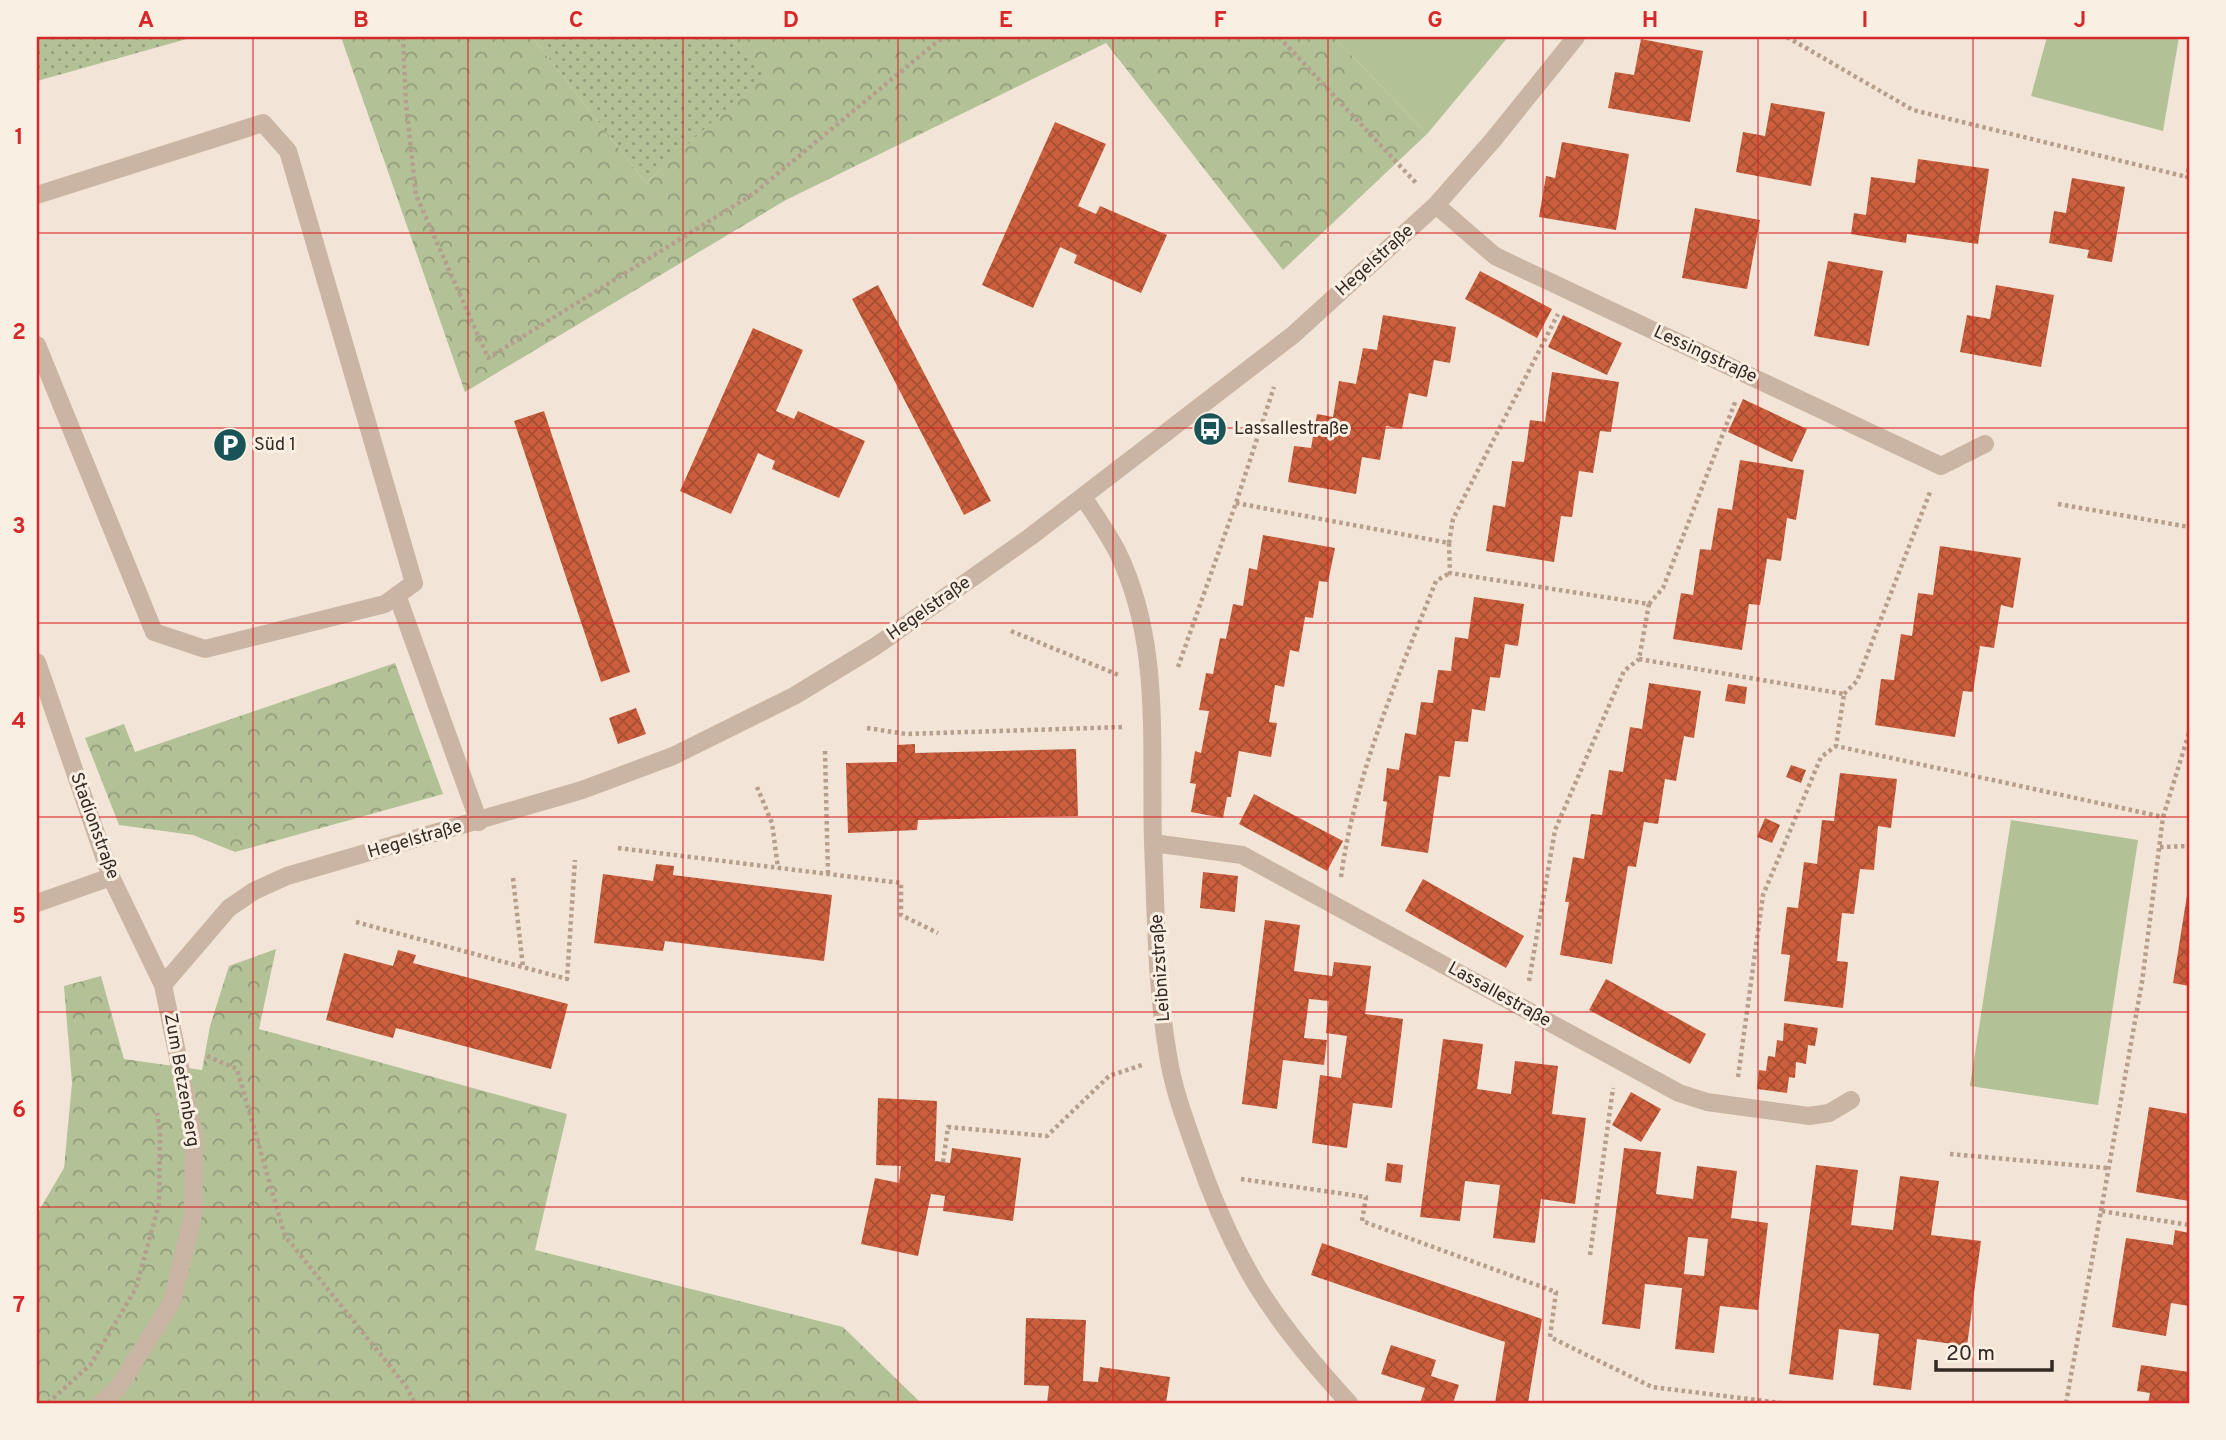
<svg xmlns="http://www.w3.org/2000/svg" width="2226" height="1440" viewBox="0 0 2226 1440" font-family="Overpass,sans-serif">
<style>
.grass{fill:url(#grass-dots)}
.forest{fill:url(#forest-crowns)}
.green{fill:#b3c197}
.building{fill:url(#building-cross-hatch);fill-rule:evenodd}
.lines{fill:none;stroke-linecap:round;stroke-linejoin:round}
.path{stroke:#b69e8d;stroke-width:4.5;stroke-dasharray:3.5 3.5;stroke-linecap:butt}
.lane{stroke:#cab4a3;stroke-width:18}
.street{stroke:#cab4a3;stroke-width:18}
.grid{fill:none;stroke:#d62828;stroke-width:2;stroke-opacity:0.55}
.labels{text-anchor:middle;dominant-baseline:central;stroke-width:6;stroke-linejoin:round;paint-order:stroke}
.street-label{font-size:18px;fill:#342a25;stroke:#faefe3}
.poi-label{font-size:18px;fill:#342a25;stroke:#faefe3;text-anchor:start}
.neatline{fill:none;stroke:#d62828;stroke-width:2.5}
.grid-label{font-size:23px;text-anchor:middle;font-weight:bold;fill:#d62828}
</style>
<defs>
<pattern id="grass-dots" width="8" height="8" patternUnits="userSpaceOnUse" patternTransform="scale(1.75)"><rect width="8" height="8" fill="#b3c197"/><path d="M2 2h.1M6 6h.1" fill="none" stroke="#929d7b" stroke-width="1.8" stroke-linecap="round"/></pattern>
<pattern id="forest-crowns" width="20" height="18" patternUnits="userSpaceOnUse" patternTransform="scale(1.75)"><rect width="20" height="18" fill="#b3c197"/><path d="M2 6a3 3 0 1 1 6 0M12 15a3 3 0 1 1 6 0" fill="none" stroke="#929d7b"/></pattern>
<pattern id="building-cross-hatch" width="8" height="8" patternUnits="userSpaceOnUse" patternTransform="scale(1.75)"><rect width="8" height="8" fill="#cb5e3c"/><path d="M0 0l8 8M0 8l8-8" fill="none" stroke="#a64e32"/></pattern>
</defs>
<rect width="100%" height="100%" fill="#f2e5d7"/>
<path class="grass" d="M 37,37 L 194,37 L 37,81 Z
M 532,37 L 728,37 L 768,71 L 646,183 Z"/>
<path class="forest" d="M 341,37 L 532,37 L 646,183 L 767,71 L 728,37 L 1334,37 L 1427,134 L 1283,270 L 1106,43 L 786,200 L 465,392 Z
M 395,663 L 443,794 L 235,852 L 193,835 L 119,825 L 85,738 L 124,724 L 135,752 Z
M 276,949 L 259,1029 L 567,1114 L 535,1250 L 843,1327 L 921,1403 L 37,1403 L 37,1214 L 64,1168 L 72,1083 L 64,986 L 101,976 L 124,1059 L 202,1070 L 210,1026 L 229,966 Z"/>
<path class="green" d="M 1334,37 L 1508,37 L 1427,134 Z
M 2047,37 L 2179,37 L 2163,131 L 2031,96 Z
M 2011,820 L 2138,840 L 2098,1105 L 1970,1086 Z"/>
<path class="building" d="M 1641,39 L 1703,51 L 1690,122 L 1608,108 L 1615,72 L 1634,75 Z
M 1771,103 L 1825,112 L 1811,186 L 1736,172 L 1743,132 L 1765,136 Z
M 1055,122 L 1106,144 L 1078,206 L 1096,214 L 1100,206 L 1167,235 L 1141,293 L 1074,263 L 1077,255 L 1060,247 L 1033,308 L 982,285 Z
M 1562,142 L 1629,154 L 1616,230 L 1539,217 L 1546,176 L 1555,178 Z
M 1918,159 L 1989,169 L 1978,244 L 1907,234 L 1906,243 L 1851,234 L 1854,213 L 1866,215 L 1871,177 L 1915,183 Z
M 2072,178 L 2125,187 L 2112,262 L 2087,258 L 2089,250 L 2049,243 L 2054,211 L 2066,213 Z
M 1695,208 L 1760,220 L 1747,289 L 1682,278 Z
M 1828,261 L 1883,271 L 1869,346 L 1814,336 Z
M 1480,271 L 1552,309 L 1537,338 L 1465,299 Z
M 878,285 L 991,501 L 964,515 L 852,299 Z
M 1996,285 L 2054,295 L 2041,367 L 1960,352 L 1967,315 L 1990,319 Z
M 1383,315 L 1456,327 L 1450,363 L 1434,360 L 1427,397 L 1409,393 L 1402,429 L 1386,426 L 1380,460 L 1362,457 L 1356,494 L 1288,482 L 1294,446 L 1311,448 L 1317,414 L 1333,417 L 1339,381 L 1356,384 L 1363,348 L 1377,350 Z
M 1563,315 L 1622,343 L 1607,375 L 1548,347 Z
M 753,328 L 803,350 L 776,411 L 794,419 L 798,411 L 865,441 L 839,498 L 772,469 L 775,461 L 758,453 L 731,514 L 680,491 Z
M 1552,372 L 1619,382 L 1611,432 L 1600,431 L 1593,473 L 1579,471 L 1572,517 L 1561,516 L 1554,562 L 1486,551 L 1493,505 L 1505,507 L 1512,461 L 1524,462 L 1530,420 L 1545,422 Z
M 1743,399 L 1807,429 L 1792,462 L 1728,432 Z
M 544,411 L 630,672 L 601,682 L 514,421 Z
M 1740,460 L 1804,470 L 1796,520 L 1787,518 L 1781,561 L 1767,559 L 1760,605 L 1749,604 L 1742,650 L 1673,639 L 1681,593 L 1693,595 L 1700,549 L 1711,550 L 1718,508 L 1732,510 Z
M 1263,535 L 1335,548 L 1328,582 L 1319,581 L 1313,618 L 1305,617 L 1299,652 L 1290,650 L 1284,687 L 1275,685 L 1269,722 L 1277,723 L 1271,757 L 1239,751 L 1231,797 L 1227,797 L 1223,818 L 1191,812 L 1196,784 L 1190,783 L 1195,751 L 1201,753 L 1209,711 L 1199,710 L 1206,673 L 1213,674 L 1220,638 L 1226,639 L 1233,604 L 1243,606 L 1249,568 L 1257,570 Z
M 1940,546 L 2021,558 L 2013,608 L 2001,605 L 1994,648 L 1980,646 L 1973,692 L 1963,691 L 1955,737 L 1875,725 L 1881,679 L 1894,680 L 1901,634 L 1912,636 L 1918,593 L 1933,595 Z
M 1474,597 L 1524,604 L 1518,646 L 1505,644 L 1500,678 L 1490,677 L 1485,711 L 1472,709 L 1468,742 L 1455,741 L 1450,777 L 1439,776 L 1428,853 L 1381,846 L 1387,802 L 1383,801 L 1387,768 L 1399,770 L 1405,733 L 1416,735 L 1421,702 L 1433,703 L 1438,670 L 1451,671 L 1455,637 L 1468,639 Z
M 1649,683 L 1701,691 L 1694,738 L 1684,736 L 1676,781 L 1665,779 L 1658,824 L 1644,822 L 1636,867 L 1628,866 L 1612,964 L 1560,955 L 1569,902 L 1565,902 L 1573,857 L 1584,859 L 1591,814 L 1602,815 L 1609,770 L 1623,772 L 1630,727 L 1642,729 Z
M 1728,684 L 1747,687 L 1745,704 L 1725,701 Z
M 636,708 L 646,734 L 618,744 L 609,718 Z
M 915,744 L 915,753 L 1076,749 L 1078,816 L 918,820 L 917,830 L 848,833 L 846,763 L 897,762 L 897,745 Z
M 1791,765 L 1806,770 L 1801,783 L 1786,777 Z
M 1840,773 L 1897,779 L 1891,828 L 1878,826 L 1874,870 L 1860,869 L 1854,914 L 1842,913 L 1837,961 L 1848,962 L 1843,1008 L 1784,1001 L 1790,955 L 1781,954 L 1787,907 L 1798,908 L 1804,862 L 1817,864 L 1822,820 L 1834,821 Z
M 1254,794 L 1343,841 L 1327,871 L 1239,824 Z
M 1765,818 L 1780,825 L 1772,843 L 1757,837 Z
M 656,864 L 674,866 L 673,875 L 832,895 L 824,961 L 665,941 L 663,951 L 594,943 L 603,874 L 653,881 Z
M 1203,872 L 1238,876 L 1235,912 L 1200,908 Z
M 1423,879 L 1524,936 L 1506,968 L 1405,911 Z
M 2188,889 L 2189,889 L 2189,986 L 2173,983 Z
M 1265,920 L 1300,925 L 1294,971 L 1332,976 L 1334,962 L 1371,966 L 1365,1014 L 1403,1019 L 1392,1108 L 1353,1103 L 1347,1148 L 1312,1143 L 1320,1075 L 1341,1078 L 1347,1036 L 1326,1033 L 1329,1001 L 1309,999 L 1304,1038 L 1327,1040 L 1324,1065 L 1283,1060 L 1277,1109 L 1242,1104 Z
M 398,950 L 416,955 L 413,963 L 568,1004 L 551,1069 L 396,1028 L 393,1038 L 326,1020 L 344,953 L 393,966 Z
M 1606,979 L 1706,1034 L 1690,1064 L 1589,1010 Z
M 1784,1023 L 1818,1028 L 1815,1046 L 1808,1045 L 1806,1064 L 1796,1062 L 1795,1078 L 1789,1077 L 1787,1093 L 1757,1089 L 1759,1070 L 1766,1071 L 1768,1056 L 1775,1057 L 1777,1040 L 1783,1041 Z
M 1443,1039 L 1483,1044 L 1477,1089 L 1511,1094 L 1515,1061 L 1558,1066 L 1552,1114 L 1586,1118 L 1575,1204 L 1541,1199 L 1535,1243 L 1493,1238 L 1500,1185 L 1465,1181 L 1460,1221 L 1420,1217 Z
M 1631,1092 L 1661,1109 L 1641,1142 L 1612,1125 Z
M 878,1098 L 937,1101 L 935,1161 L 950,1163 L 952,1148 L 1021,1158 L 1013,1221 L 943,1211 L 945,1196 L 931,1194 L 918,1256 L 861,1244 L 875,1178 L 899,1183 L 901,1166 L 876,1165 Z
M 2149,1107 L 2189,1114 L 2189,1201 L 2136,1192 Z
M 1624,1148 L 1661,1152 L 1656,1194 L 1693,1199 L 1697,1166 L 1737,1171 L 1731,1218 L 1768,1223 L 1758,1310 L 1720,1306 L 1714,1353 L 1675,1349 L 1682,1288 L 1645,1284 L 1640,1329 L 1602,1324 ZM 1688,1237 L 1708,1239 L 1704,1276 L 1684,1274 Z
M 1387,1163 L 1403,1165 L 1401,1183 L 1385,1181 Z
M 1816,1165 L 1858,1170 L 1851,1225 L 1893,1230 L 1900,1176 L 1939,1181 L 1931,1235 L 1981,1241 L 1967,1346 L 1917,1339 L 1911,1390 L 1873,1385 L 1879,1334 L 1839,1329 L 1833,1380 L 1789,1374 Z
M 2175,1230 L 2189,1233 L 2189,1306 L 2171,1303 L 2166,1336 L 2112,1327 L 2126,1238 L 2173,1245 Z
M 1322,1243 L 1542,1319 L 1528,1403 L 1495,1403 L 1505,1342 L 1311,1275 Z
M 1026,1318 L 1086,1320 L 1083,1381 L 1098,1382 L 1100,1367 L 1170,1377 L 1166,1403 L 1047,1403 L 1049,1386 L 1024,1385 Z
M 1391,1345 L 1436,1360 L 1431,1376 L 1459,1385 L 1453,1403 L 1420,1403 L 1425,1388 L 1381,1374 Z
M 2141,1365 L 2189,1372 L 2189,1403 L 2148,1403 L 2150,1393 L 2137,1391 Z"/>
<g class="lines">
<path class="path" d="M 403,37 L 406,104 L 416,195 L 488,358 L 753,194 L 938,41 L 948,37
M 1279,37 L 1417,184
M 1787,37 L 1913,110 L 2187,177
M 2189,178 L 2187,177 L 2189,166
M 1236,503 L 1449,543 L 1450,573 L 1649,604 L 1639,659 L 1844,694 L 1836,746 L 2163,817
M 2058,504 L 2189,527
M 1449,543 L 1453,519 L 1558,314
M 1649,604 L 1663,588 L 1736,400
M 1011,631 L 1121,676
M 1178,667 L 1236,503 L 1274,387
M 1844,694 L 1857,681 L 1930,492
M 867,728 L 906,734 L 1123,727
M 825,751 L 828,874
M 757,787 L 772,823 L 778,868
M 2160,847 L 2189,846
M 618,848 L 901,883 L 901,915 L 938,933
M 1341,877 C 1355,774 1398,677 1436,581 L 1450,573
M 513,878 L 523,967
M 356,922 L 567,979 L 575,860
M 1529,981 L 1555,830 L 1624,671 L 1639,659
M 207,1056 L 237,1069 L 285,1236 L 406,1386 L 415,1403
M 1738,1077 L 1763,895 L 1821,757 L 1836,746
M 1950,1154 L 2107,1168
M 943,1162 L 948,1127 L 1047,1136 L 1109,1076 L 1142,1065
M 1241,1179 L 1366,1197 L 1362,1221 L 1556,1292 L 1550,1337 L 1652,1387 L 1781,1403
M 2101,1211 L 2142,982 L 2163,817 L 2189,733
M 1590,1255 L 1613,1088
M 48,1403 L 91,1364 L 136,1288 L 159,1204 L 160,1134 L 157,1113
M 2066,1403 L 2101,1211 L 2189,1225"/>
<path class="lane" d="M 37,195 L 263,123 L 288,151 L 414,583 L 385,604 L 205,649 L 154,632 L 37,345
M 397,595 L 479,822
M 37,903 L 111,877"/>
<path class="street" d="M 1436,205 L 1495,256 L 1941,466 L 1985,444
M 1083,497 C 1095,515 1107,532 1117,551 C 1162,642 1150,745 1153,843 C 1156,913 1156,986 1168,1055 C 1173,1088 1185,1120 1196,1151 C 1212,1198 1232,1244 1257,1286 C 1283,1328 1316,1367 1349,1403
M 37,662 L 111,877 L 163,985 L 194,1135 L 193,1215 L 172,1302 L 118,1388 L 102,1403
M 1153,843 L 1242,855 L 1679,1093 L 1707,1102 L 1809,1116 L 1829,1113 L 1851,1100
M 163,985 L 229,908 L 254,891 L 287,876 L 582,790 L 673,756 L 794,696 L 876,646 L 1030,537 L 1293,335 L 1436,205 L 1493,140 L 1576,37"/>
</g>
<path class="grid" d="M 253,37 L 253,1403M 468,37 L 468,1403M 683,37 L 683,1403M 898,37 L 898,1403M 1113,37 L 1113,1403M 1328,37 L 1328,1403M 1543,37 L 1543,1403M 1758,37 L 1758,1403M 1973,37 L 1973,1403M 37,233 L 2189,233M 37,428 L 2189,428M 37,623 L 2189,623M 37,817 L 2189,817M 37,1012 L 2189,1012M 37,1207 L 2189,1207"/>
<defs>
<g id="bus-disc" transform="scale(1.75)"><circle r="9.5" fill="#1a5357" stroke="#faefe3"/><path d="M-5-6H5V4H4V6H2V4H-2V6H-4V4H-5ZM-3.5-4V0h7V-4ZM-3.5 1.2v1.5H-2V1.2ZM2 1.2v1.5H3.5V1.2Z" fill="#fff"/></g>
<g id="parking-disc" transform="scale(1.75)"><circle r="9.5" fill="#1a5357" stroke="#faefe3"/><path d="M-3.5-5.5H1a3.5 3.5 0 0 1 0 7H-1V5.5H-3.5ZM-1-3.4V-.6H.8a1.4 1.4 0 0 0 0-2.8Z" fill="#fff"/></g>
</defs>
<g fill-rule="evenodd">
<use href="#bus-disc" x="1210" y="429"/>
<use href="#parking-disc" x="230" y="445"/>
</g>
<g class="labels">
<g class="street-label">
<text transform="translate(1375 261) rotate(-42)">Hegelstraße</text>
<text transform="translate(1705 355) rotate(25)">Lessingstraße</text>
<text transform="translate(929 609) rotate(-35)">Hegelstraße</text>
<text transform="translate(94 826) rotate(70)">Stadionstraße</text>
<text transform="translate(415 840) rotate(-16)">Hegelstraße</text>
<text transform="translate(1161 968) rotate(-94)">Leibnizstraße</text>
<text transform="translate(1499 995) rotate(29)">Lassallestraße</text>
<text transform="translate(181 1080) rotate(80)">Zum Betzenberg</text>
</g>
<g class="poi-label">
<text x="1234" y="429">Lassallestraße</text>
<text x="254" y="445">Süd 1</text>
</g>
</g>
<rect width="2226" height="1440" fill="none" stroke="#faefe3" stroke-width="77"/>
<path d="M1936 1360v10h116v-10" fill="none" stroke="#342a25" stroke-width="3.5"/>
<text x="1946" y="1360" font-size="21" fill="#342a25" stroke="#faefe3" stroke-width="5" paint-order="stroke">20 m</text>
<rect x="38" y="38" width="2150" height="1364" class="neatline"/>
<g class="grid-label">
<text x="146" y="27">A</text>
<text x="361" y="27">B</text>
<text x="576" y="27">C</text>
<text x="791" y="27">D</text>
<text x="1006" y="27">E</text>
<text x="1220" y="27">F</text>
<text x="1435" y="27">G</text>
<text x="1650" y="27">H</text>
<text x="1865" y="27">I</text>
<text x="2080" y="27">J</text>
<text x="19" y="144">1</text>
<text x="19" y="339">2</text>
<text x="19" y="533">3</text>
<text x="19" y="728">4</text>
<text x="19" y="923">5</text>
<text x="19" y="1117">6</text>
<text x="19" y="1312">7</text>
</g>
</svg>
